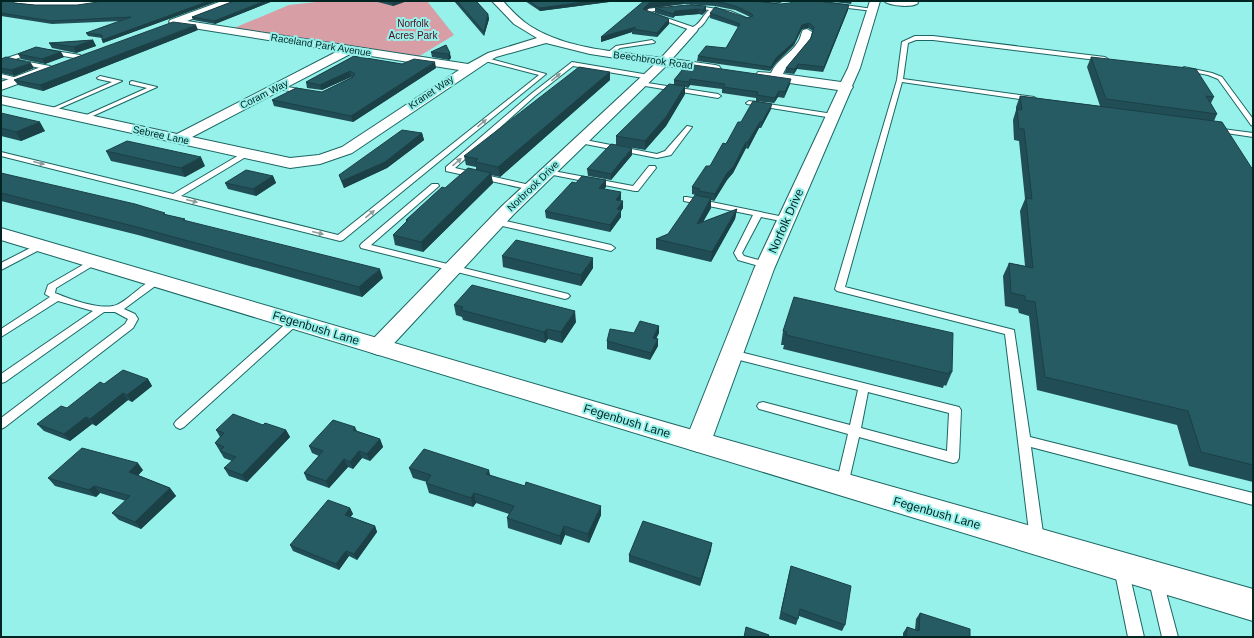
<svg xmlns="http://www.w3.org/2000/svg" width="1254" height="638" viewBox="0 0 1254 638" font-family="Arial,sans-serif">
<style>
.green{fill:#d89ea5}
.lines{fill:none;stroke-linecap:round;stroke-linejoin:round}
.lane-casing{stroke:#1c6562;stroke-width:2}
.street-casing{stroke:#1c6562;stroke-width:2}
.secondary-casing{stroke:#1c6562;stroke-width:2}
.lane{fill:#fff;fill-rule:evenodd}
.street{fill:#fff;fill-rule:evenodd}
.secondary{fill:#fff;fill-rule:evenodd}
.wall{fill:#214e56}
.shaded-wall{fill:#1b4046}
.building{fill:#265b64;stroke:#1b4046}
.oneway{fill:#8c9d9c}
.labels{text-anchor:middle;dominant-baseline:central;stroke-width:4;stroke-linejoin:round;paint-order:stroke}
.far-park-label{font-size:10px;fill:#520c1f;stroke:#96f1eb}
.far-street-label{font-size:10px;fill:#002523;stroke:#96f1eb}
.street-label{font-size:12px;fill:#002523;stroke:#96f1eb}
</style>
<rect width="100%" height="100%" fill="#96f1eb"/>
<path class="green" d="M 325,1 L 427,1 L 454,35 L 418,57 L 234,28 L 289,5 Z"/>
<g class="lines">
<g class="lane-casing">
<path id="lane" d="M 817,1 L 873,9 L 875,10 L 873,11 L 823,5 Z
M 691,5 L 730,11 L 751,20 L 749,21 L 734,15 L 713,11 C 705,19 706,26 693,31 L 644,13 L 647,9 L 670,6 L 670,8 L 649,12 L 693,27 C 701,23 702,16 709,10 L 691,7 Z
M 915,36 L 933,36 L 1105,57 L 1108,59 L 1105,61 L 933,40 L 916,40 L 908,43 L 903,79 L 1034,97 L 1037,99 L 1034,101 L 902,82 L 845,287 L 1014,330 L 1030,437 L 1253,493 L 1253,505 L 1031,447 L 1044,540 L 1042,544 L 1037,546 L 1032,544 L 1030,540 L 1005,334 L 837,291 L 835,289 L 897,80 L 902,42 Z
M 652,40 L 655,42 L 654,43 L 620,48 L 611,55 L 606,54 L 616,46 Z
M 31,50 L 33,51 L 33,53 L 1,64 L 1,60 Z
M 49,50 L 80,55 L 83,57 L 80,59 L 47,53 L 46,52 Z
M 483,57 L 546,74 L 343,240 L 340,241 L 1,156 L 1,152 L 173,194 L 246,151 L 250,153 L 249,155 L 181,196 L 338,235 L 539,75 L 481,60 L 480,59 Z
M 18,60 L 50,66 L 53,68 L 50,70 L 16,63 L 15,62 Z
M 572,62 L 649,75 L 652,77 L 649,79 L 573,66 L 535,96 L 455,168 L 534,186 L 534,190 L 531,190 L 446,171 L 446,167 L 531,94 Z
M 1184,67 L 1212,73 L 1222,77 L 1253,119 L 1253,126 L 1251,125 L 1218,79 L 1208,75 L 1182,70 L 1181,69 Z
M 1,74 L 22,79 L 19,81 L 1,78 Z
M 100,76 L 122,81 L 51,112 L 46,111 L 112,82 L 98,79 L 97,78 Z
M 132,81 L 157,87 L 86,119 L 82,119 L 82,117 L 147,88 L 130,84 L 130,82 Z
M 641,82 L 718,94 L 721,96 L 718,98 L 639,85 L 639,83 Z
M 277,85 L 304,90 L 307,92 L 304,94 L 275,88 L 275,86 Z
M 749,101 L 833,114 L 836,116 L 833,118 L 747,104 L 746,103 Z
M 687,126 L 692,127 L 671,155 L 657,158 L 580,143 L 576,141 L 580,139 L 657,154 L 665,151 Z
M 1215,128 L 1253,133 L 1253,137 L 1213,131 L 1213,129 Z
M 649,166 L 655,166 L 656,168 L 638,191 L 635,191 L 548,174 L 544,172 L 548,170 L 633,186 Z
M 432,184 L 438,184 L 439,186 L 371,245 L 568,294 L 570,296 L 568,298 L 565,299 L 361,248 L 360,246 L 361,244 Z
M 684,197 L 687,197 L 789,218 L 790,220 L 789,222 L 786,222 L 761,217 L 742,253 L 744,256 L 769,263 L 771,265 L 769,267 L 766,268 L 738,260 L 734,253 L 753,215 L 684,201 Z
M 497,219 L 611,245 L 615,248 L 611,251 L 494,224 L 493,222 Z
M 40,243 L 43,244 L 44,246 L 43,248 L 1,270 L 1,263 Z
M 93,259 L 98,262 L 96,264 L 56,288 L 55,293 C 69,299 97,309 113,306 C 127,304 147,276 160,279 L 162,281 L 124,309 L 135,314 L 138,319 L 133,328 L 5,427 L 1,429 L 1,418 L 125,324 L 128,319 L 115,312 L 104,312 L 5,382 L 1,383 L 1,374 L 93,311 L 58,301 L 1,337 L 1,329 L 50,297 L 45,294 L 48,285 Z
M 294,319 L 299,322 L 298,324 L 184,427 L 180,429 L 176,427 L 174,424 L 176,421 L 290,320 Z
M 732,350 L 959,407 L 961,410 L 959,458 L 957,462 L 953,463 L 859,437 L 848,485 L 847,489 L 842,490 L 837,489 L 836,485 L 848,434 L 763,410 L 759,409 L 757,406 L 759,403 L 763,402 L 850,425 L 858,390 L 728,357 L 727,354 L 728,351 ZM 868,392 L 949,413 L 947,451 L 861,428 Z
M 1121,561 L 1126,563 L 1128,568 L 1144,637 L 1128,637 L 1114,568 L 1116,563 Z
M 1156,574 L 1161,576 L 1163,581 L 1178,637 L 1162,637 L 1149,581 L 1151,576 Z"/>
</g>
<g class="street-casing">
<path id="street" d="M 11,1 L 101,1 L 99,3 C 72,10 44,8 16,4 Z
M 222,1 L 236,1 L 234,3 L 187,21 L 468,64 L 488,53 L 537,38 L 514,24 L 492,1 L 503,1 C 511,10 519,19 530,26 C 568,50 617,51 661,58 L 689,27 L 697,27 L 698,29 L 697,31 L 672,59 L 715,65 L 719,66 L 721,69 L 719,72 L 715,73 L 666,66 L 514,214 L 386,352 L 378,355 L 370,352 L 367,347 L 370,342 L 502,206 L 655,64 L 590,54 L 546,43 L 496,57 L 486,63 L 352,153 L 320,164 L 290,168 L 1,104 L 1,96 L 177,134 L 338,51 L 174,25 L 169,22 L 170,20 ZM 352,53 L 459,70 L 342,147 L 319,155 L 290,158 L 192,137 Z
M 870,1 L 880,1 L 860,68 L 852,86 L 853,87 L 851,90 L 774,269 L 711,442 L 707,449 L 698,452 L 689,449 L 685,442 L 754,269 L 838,90 L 762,79 L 758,78 L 756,75 L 758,72 L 771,73 C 777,59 791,54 798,42 C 801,38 801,33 803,30 L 807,29 L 812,32 C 810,42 805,49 798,57 C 792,63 786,66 783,74 L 841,82 L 848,68 Z
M 884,1 L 917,1 L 918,3 C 913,8 889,6 884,1 Z
M 41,67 L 45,68 L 47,71 L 45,74 L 1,90 L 1,82 Z"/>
</g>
<g class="secondary-casing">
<path id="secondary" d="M 1,228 L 668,423 L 1253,589 L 1253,621 L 1,240 Z"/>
</g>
<use href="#lane" class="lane"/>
<use href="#street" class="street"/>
<use href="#secondary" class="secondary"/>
</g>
<path class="wall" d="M 1,1 L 35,5 L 77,5 L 218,1 L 103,43 L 102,40 L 102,38 L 88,36 L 86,33 L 121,21 L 52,24 L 1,16 Z
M 234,1 L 273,1 L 215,24 L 193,20 L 192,17 Z
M 374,1 L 407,1 L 393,6 Z
M 454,1 L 476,1 L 488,14 L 489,19 L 484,36 Z
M 525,1 L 609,1 L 609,2 L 540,11 Z
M 644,1 L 785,1 L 779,3 L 765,2 L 780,4 L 824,2 L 848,10 L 823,72 L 797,69 L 794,74 L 785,73 L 786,68 L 811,38 L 813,31 L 808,28 L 802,29 L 794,45 L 776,63 L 770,71 L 697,61 L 698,56 L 726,48 L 738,27 L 710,18 L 710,13 L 747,18 L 750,17 L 744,14 L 735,10 L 715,6 L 684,4 L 649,8 L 646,11 L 669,24 L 657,37 L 632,34 L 632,32 L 601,42 Z
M 825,1 L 852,1 L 851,4 Z
M 706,6 L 706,11 L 702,15 L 699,14 L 675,16 L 673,18 L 655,13 L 655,8 Z
M 198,30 L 43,91 L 18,85 L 14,80 Z
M 93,40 L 96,46 L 76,53 L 52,48 L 49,43 Z
M 446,45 L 451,58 L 449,60 L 432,57 L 431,52 Z
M 61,52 L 64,57 L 45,64 L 21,59 L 18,54 Z
M 354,56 L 402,64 L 436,68 L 353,122 L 274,106 L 272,100 L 322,92 L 352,77 L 351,77 L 322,90 L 307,88 L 306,82 Z
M 1091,57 L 1214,97 L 1211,103 L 1217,114 L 1214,121 L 1253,170 L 1253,482 L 1189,466 L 1177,425 L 1037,390 L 1029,316 L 1019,313 L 1018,309 L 1005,306 L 1003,276 L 1009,263 L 1025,266 L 1020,211 L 1025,199 L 1019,141 L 1014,140 L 1013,120 L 1016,110 L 1016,107 L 1020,96 L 1100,106 L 1087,67 Z
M 1,59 L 34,68 L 14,76 L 1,73 Z
M 687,64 L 790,84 L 784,98 L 778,97 L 774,103 L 756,101 L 756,98 L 722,93 L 722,89 L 690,85 L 688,88 L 685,87 L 685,94 L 666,126 L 645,150 L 616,145 L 616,136 L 674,84 L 674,80 Z
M 610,72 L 610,80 L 500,177 L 491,175 L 493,183 L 423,252 L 395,245 L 393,235 L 406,222 L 406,220 L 445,188 L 476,170 L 476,167 L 466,165 L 464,156 Z
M 771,109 L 761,128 L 759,128 L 748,149 L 746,148 L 733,173 L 727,180 L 714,201 L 711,200 L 711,208 L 703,222 L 737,209 L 735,219 L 711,262 L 656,249 L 656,239 L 668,234 L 699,196 L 692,194 L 692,187 L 710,166 L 741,122 Z
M 1,113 L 45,131 L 21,141 L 1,136 Z
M 422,133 L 424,140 L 387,168 L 344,188 L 341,181 L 339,175 Z
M 106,151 L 205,166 L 185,177 L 111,161 Z
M 632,155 L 611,180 L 588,176 L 587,169 Z
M 1,173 L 166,215 L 383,278 L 362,297 L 138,235 L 1,201 Z
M 273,176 L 276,183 L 256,196 L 228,189 L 225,183 Z
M 606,180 L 606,187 L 604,189 L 621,199 L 620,201 L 623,201 L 623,208 L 621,211 L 621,217 L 610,232 L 546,218 L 545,211 L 576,183 Z
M 502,256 L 593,268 L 581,286 L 503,267 Z
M 454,305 L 576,322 L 562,343 L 548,339 L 545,343 L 463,320 L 462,317 L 456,315 Z
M 659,326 L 659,333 L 656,338 L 658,339 L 658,346 L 650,360 L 607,349 L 607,341 Z
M 783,331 L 952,372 L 946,386 L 944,385 L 943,388 L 783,349 L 784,345 L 781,345 Z
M 148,379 L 152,386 L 132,402 L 128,400 L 96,426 L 92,424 L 70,441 L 44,431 L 37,424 L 67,408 L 104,384 Z
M 263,425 L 286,430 L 290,437 L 247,482 L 229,476 L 224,468 L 232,461 L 224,458 L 215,443 L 220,437 L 216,430 Z
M 355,427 L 357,431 L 380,439 L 383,447 L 370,461 L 362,458 L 353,469 L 348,467 L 329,488 L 307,480 L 304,473 L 319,456 L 312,453 L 309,446 Z
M 409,468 L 490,475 L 601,515 L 589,543 L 565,535 L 561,545 L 508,528 L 507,518 L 509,514 L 476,503 L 473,507 L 429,493 L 426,483 L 427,482 L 413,478 Z
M 143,470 L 138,475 L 170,488 L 176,496 L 141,529 L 119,520 L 112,513 L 126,501 L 100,493 L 96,497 L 55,486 L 48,478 Z
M 350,508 L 353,514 L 350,517 L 375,526 L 377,532 L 357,560 L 349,556 L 339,570 L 293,551 L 290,545 Z
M 711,550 L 700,586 L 629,562 L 629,555 Z
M 791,566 L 845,625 L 842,631 L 799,616 L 796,625 L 779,619 L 789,573 Z
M 920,613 L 970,637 L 903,637 L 903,633 L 907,627 L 915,630 L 916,619 Z"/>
<path class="shaded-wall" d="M 209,1 L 218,1 L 103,43 L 102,40 Z
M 265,1 L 273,1 L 215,24 L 214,21 Z
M 397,1 L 407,1 L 393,6 L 392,3 Z
M 593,1 L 609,1 L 609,2 L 540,11 L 539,8 Z
M 674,1 L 684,1 L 684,4 L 649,8 L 643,14 L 643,9 L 649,3 Z
M 779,1 L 785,1 L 779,3 Z
M 849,5 L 848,10 L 823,72 L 824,67 Z
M 706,6 L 706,11 L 702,15 L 703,10 Z
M 699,9 L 699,14 L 675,16 L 673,18 L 673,14 L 675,11 Z
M 488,14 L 489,19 L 484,36 L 484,32 Z
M 669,19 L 669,24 L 657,37 L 657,33 Z
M 809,23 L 808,28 L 802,29 L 794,45 L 776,63 L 770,71 L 771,67 L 776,58 L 802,25 Z
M 196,25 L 198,30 L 43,91 L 40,85 Z
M 636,27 L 632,29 L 632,32 L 601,42 L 601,37 Z
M 93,40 L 96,46 L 76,53 L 74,47 Z
M 61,52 L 64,57 L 45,64 L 42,59 Z
M 450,53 L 451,58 L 449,60 L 448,54 Z
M 435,62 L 436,68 L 353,122 L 351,116 Z
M 31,63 L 34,68 L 14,76 L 11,70 Z
M 798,64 L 797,69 L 794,74 L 795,69 Z
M 350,71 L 351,77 L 322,90 L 320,85 Z
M 610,72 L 610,80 L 500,177 L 498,167 Z
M 690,79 L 690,85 L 688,88 L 689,82 Z
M 791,79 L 790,84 L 784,98 L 785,92 Z
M 685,86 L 685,94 L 666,126 L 645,150 L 645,141 Z
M 779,91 L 778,97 L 774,103 L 775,98 Z
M 772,104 L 771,109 L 761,128 L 762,122 Z
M 40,122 L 45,131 L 21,141 L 16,132 Z
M 760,122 L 759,128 L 748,149 L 748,142 Z
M 422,133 L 424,140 L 387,168 L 344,188 L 342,181 Z
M 746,142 L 746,148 L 733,173 L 727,180 L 714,201 L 715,194 Z
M 632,148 L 632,155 L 611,180 L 611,174 Z
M 201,157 L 205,166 L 185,177 L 181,168 Z
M 491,173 L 493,183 L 423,252 L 421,242 Z
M 273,176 L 276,183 L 256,196 L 253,189 Z
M 606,180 L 606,187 L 600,194 L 599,188 Z
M 621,192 L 621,199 L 616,206 L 616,200 Z
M 711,198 L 711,208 L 696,234 L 697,224 Z
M 623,201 L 623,208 L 621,211 L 621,217 L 610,232 L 610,225 L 617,209 Z
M 737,209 L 735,219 L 711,262 L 712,252 Z
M 593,258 L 593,268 L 581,286 L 581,275 Z
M 380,269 L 383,278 L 362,297 L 359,287 Z
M 575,311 L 576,322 L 562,343 L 561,332 Z
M 659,326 L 659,333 L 653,345 L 653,338 Z
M 547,329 L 548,339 L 545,343 L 544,332 Z
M 658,339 L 658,346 L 650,360 L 651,353 Z
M 148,379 L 152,386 L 132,402 L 127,395 Z
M 123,393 L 128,400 L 96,426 L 90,419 Z
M 86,417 L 92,424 L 70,441 L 64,434 Z
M 286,430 L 290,437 L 247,482 L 242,475 Z
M 380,439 L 383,447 L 370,461 L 367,454 Z
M 359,451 L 362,458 L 353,469 L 350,462 Z
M 344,459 L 348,467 L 329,488 L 326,481 Z
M 138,463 L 143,470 L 135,479 L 129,472 Z
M 489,470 L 491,479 L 486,474 Z
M 94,486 L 100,493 L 96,497 L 89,490 Z
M 170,488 L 176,496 L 141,529 L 135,522 Z
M 474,493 L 476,503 L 473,507 L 471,498 Z
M 601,506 L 601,515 L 589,543 L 588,534 Z
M 350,508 L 353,514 L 347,521 L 345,515 Z
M 375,526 L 377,532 L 357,560 L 354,554 Z
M 564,526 L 565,535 L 561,545 L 560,536 Z
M 712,543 L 711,550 L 700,586 L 701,579 Z
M 346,551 L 349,556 L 339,570 L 336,564 Z"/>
<path class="building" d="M 1,1 L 12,1 L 14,3 L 35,5 L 77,5 L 98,2 L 99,1 L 209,1 L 102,40 L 102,35 L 86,33 L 131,17 L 51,21 L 1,13 Z
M 234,1 L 265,1 L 214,21 L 192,17 Z
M 386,1 L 397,1 L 392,3 Z
M 457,1 L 476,1 L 488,14 L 484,32 Z
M 529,1 L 593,1 L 539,8 Z
M 644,1 L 674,1 L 649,3 L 643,9 L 669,19 L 657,33 L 632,29 L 636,27 L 601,37 Z
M 707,1 L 755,1 L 780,4 L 790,3 L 792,1 L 822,1 L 824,2 L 849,5 L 824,67 L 798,64 L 795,69 L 786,68 L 811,38 L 814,27 L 809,23 L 802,25 L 795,41 L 776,58 L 771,67 L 698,56 L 706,46 L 726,48 L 740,24 L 710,13 L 715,7 L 747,18 L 753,16 L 752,14 L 744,10 L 735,6 L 715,1 Z
M 688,5 L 706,6 L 703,10 L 699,9 L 675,11 L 673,14 L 655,8 Z
M 173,22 L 196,25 L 40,85 L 14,80 Z
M 93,40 L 74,47 L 49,43 Z
M 446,45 L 450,53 L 448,54 L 431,52 Z
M 36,47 L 61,52 L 42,59 L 18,54 Z
M 354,56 L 402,64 L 414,59 L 435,62 L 351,116 L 272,100 L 296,88 L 322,92 L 353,77 L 355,74 L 350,71 L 320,85 L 306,82 Z
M 6,57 L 31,63 L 11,70 L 1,68 L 1,59 Z
M 1091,57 L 1196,69 L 1214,97 L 1206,96 L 1217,114 L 1106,99 Z
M 687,64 L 791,79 L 785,92 L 779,91 L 775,98 L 757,95 L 758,92 L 723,87 L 725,84 L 690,79 L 689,82 L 674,80 Z
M 579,67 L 610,72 L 498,167 L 475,162 L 478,159 L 464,156 Z
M 669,84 L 685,86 L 666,117 L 645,141 L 616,136 Z
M 1020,96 L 1222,122 L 1253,170 L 1253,465 L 1201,452 L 1188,411 L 1045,377 L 1035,302 L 1025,300 L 1025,296 L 1011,293 L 1009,263 L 1033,268 L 1026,198 L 1032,199 L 1024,129 L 1019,129 L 1017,109 L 1022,110 Z
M 753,101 L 772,104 L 762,122 L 760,122 L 748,142 L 746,142 L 734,166 L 727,173 L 715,194 L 699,191 L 700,189 L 692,187 L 706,166 L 710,166 L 723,143 L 726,144 L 738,122 L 741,122 Z
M 1,113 L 40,122 L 16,132 L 1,128 Z
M 402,130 L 422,133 L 385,162 L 342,181 L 339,175 Z
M 127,141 L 201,157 L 181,168 L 106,151 Z
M 611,144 L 632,148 L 611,174 L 587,169 Z
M 468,168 L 491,173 L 421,242 L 393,235 L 408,220 L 406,220 L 442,187 L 445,188 Z
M 246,170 L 273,176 L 253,189 L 225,183 Z
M 1,173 L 135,204 L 165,213 L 163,214 L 185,219 L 183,220 L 380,269 L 359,287 L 133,226 L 1,193 Z
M 582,176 L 606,180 L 599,188 L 621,192 L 616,200 L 623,201 L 617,209 L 621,210 L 610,225 L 545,211 L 572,182 L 576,183 Z
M 695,195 L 711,198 L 697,224 L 737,209 L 712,252 L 656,239 L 668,234 Z
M 516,240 L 593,258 L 581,275 L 502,256 Z
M 472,285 L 575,311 L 561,332 L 547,329 L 544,332 L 461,310 L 463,307 L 454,305 Z
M 794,297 L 953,333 L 952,372 L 949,371 L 949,374 L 786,335 L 787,332 L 783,331 Z
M 640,321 L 659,326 L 653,338 L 658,339 L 651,353 L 607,341 L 610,329 L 634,333 Z
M 123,370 L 148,379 L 127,395 L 123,393 L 90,419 L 86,417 L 64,434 L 37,424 L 61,406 L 67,408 L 100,382 L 104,384 Z
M 233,414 L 263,425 L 265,423 L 286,430 L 242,475 L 224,468 L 236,457 L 220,451 L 224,447 L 215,443 L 224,433 L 216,430 Z
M 333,420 L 355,427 L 353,430 L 380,439 L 367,454 L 359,451 L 350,462 L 344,459 L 326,481 L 304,473 L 323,451 L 309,446 Z
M 82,448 L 138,463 L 129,472 L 170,488 L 135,522 L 112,513 L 130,496 L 94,486 L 89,490 L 48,478 Z
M 424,449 L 489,470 L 486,474 L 525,486 L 526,482 L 601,506 L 588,534 L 564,526 L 560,536 L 507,518 L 514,506 L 474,493 L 471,498 L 426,483 L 431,475 L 409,468 Z
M 328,500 L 350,508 L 345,515 L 375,526 L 354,554 L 346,551 L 336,564 L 290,545 Z
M 643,521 L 712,543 L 701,579 L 629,555 Z
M 791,566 L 851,586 L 845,625 L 800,609 L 798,619 L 781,612 Z
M 920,613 L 970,629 L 970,637 L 906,637 L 907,627 L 919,631 Z
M 746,627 L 769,635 L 768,637 L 744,637 Z"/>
<defs><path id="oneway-solid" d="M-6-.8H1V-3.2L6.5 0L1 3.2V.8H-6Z"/></defs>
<g class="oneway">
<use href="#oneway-solid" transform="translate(556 77) rotate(-40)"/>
<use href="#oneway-solid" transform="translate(482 123) rotate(-39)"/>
<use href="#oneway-solid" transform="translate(457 162) rotate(-41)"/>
<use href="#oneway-solid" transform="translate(39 163) rotate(14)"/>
<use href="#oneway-solid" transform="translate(192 201) rotate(14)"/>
<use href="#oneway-solid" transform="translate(370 214) rotate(-39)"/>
<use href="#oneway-solid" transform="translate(318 233) rotate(14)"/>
</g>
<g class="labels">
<g class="far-park-label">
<text x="413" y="23">Norfolk<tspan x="413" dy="12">Acres Park</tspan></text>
</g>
<g class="far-street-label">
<text transform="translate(321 45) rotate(9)">Raceland Park Avenue</text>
<text transform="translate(653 60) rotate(8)">Beechbrook Road</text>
<text transform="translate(431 92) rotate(-34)">Kranet Way</text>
<text transform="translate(264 94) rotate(-27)">Coram Way</text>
<text transform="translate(161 135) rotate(12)">Sebree Lane</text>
<text transform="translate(533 186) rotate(-44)">Norbrook Drive</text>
</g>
<g class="street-label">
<text transform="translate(786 221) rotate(-66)">Norfolk Drive</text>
<text transform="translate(316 328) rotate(17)">Fegenbush Lane</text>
<text transform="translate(627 421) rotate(17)">Fegenbush Lane</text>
<text transform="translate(937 513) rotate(16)">Fegenbush Lane</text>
</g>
</g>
<rect width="1254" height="638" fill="none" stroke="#002523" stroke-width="4"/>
</svg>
